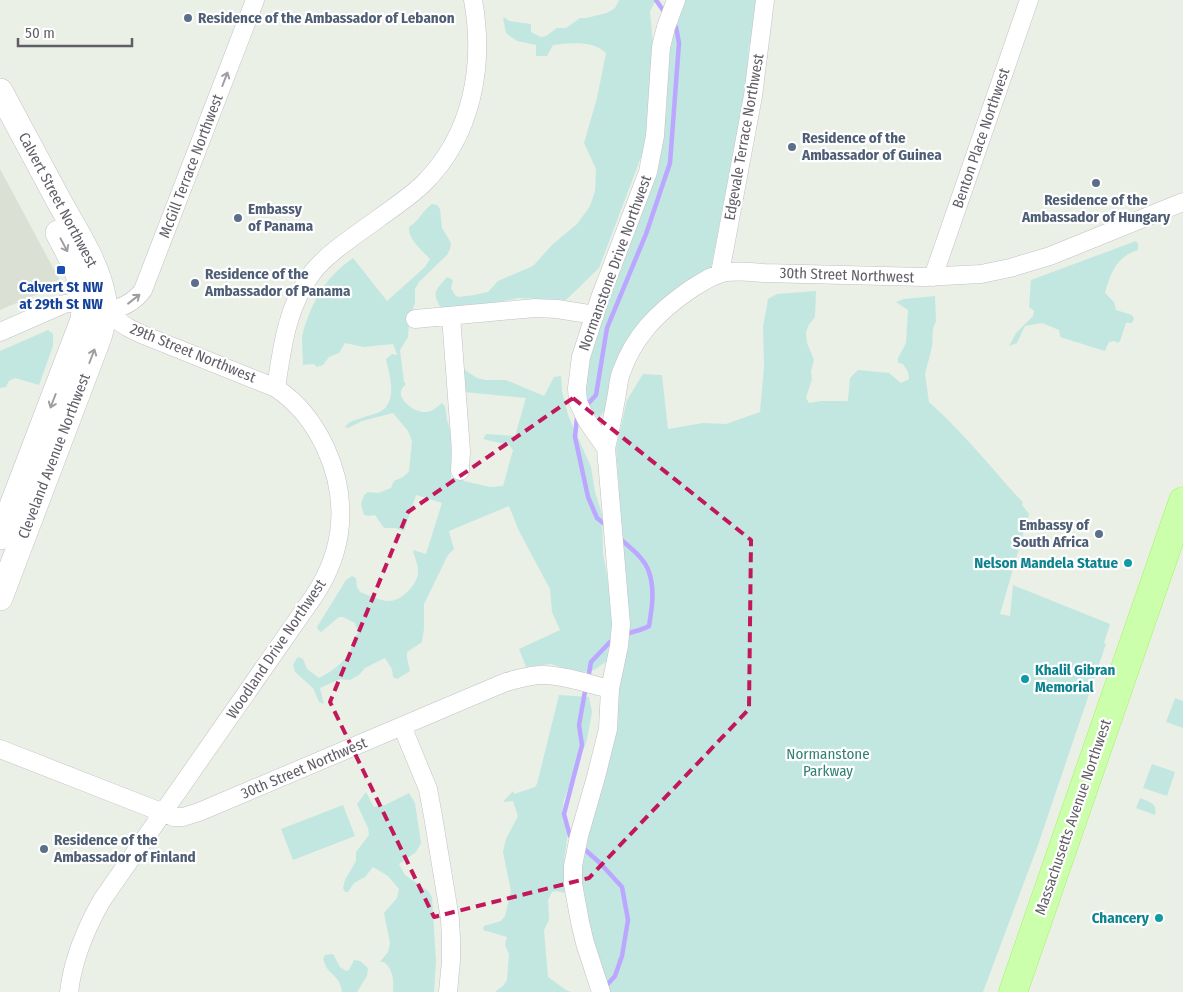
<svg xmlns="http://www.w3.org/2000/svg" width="1183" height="992" viewBox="0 0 1183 992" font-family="'Fira Sans Condensed',sans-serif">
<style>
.education{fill:#dae0d4}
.green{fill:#c2e7e0}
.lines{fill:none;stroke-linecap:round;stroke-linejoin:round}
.stream{stroke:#bba7ff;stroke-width:4.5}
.street-casing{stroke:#c3bfc7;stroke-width:19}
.secondary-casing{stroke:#c4c0c9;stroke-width:26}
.primary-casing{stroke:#a6f35c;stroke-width:29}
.street{stroke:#fff;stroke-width:18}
.secondary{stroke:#fff;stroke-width:25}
.primary{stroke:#cbffac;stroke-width:28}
.oneway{stroke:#a09ea3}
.marked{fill:none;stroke:#c2185b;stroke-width:4;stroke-dasharray:10 6;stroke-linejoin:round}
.service-dot{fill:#5c6f8a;stroke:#fff;stroke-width:2}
.transit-dot{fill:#1a4fb4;stroke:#fff;stroke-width:2}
.culture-dot{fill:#0f9aa8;stroke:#fff;stroke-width:2}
.labels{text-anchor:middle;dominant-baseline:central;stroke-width:4.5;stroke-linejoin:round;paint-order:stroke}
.service-label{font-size:15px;font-weight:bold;fill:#4e5e75;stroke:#fff;text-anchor:start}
.street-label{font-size:15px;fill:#615d66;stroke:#fff}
.transit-label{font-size:15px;font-weight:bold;fill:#164399;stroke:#fff}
.culture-label{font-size:15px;font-weight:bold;fill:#0d838f;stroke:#fff;text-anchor:end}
.park-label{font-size:15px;fill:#328174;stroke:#fff}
</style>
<rect width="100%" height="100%" fill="#eaf0e6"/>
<path class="education" d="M 0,169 L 59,279 L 54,287 L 0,310 Z"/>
<path class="green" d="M 619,0 L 656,0 L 650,11 L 653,44 L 646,144 L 599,268 L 566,300 L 519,298 L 487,304 L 441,308 C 431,292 436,290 447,277 L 453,280 L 451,288 L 455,295 L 458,297 L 474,295 L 488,292 L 498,281 L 533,266 L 553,244 L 577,224 L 590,206 L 595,191 L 596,169 L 584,143 L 597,98 L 606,53 C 593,40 569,43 553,45 L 547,56 L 536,56 L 536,45 L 517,41 L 506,33 L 503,18 L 504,17 L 509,21 L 531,24 L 531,32 L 541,37 L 546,36 L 557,28 L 566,28 L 580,18 L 586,18 L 607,13 L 615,8 Z
M 685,0 L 760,0 L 761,22 L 749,46 L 745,94 L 710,273 L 676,288 L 639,324 L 613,398 L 598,420 L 596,415 L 593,416 L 585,398 L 585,379 L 591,346 L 653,175 L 667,106 L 667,40 Z
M 432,204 L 437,205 L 440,209 L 442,228 L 451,243 L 450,249 L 447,255 L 419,282 L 415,289 L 415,303 L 409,321 L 408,337 L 400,350 L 404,382 L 406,384 C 404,386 402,388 401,391 C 399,401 415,412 424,412 C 431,413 437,407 442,403 L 445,406 L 447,420 L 451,433 L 451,478 L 461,478 L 464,481 L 490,487 L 503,486 L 513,450 L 509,445 L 483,439 L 486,434 L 515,436 L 526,398 L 464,392 L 460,367 L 477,378 L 486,380 L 506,380 L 544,396 L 554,377 L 561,376 L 562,391 L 568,415 L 591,467 L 595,492 L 602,514 L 603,553 L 616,629 L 610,659 L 594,670 L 578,673 L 551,664 L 526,667 L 519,649 L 560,630 L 552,612 L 550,589 L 519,531 L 509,506 L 449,531 L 454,549 L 448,555 L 424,604 L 424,629 L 422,642 L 407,652 L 407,658 L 410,671 L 397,679 L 393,677 L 392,669 L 385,658 L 365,668 L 359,675 L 350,680 L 340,679 L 320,688 L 324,704 L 319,702 L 313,688 L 295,672 L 293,665 L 297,658 L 299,657 L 303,659 L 307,669 L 319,678 C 332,671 343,664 350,651 C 353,644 354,638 358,632 L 355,623 L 343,617 L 339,617 L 321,632 L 318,630 L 317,627 L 346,580 L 352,576 L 356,578 L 357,587 L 360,592 C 368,595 379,600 387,601 C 401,602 419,584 418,570 C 418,563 414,556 413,550 L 426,554 L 442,503 L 416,495 L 404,531 L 395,528 L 384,528 L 375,515 L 369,516 L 364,515 L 361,504 L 364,495 L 368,492 L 378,493 L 391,488 L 394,481 L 403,477 L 409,471 L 412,441 L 408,431 L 393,413 L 362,421 L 348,428 L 345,427 C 349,421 355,420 362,418 C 368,415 379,414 384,409 C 397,397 389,373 386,359 L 392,354 L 396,355 L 397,354 L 393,344 L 364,347 L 345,343 L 339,353 L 329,357 L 323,365 L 317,367 L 314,364 L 303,365 C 303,356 302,347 302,338 C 303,329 307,320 310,312 C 321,287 331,274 353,258 L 387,301 L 425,267 L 430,259 C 422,250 408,240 409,227 C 419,221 423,210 432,204 Z
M 1136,241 L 1138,244 L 1138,250 C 1116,257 1111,272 1105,293 L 1114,302 L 1116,310 L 1132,315 L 1134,319 L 1132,323 L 1126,323 L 1120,341 L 1118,343 L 1114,341 L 1109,342 L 1105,351 L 1060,337 L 1059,330 L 1042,323 L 1025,326 L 1017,343 L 1009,346 L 1016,333 L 1033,316 L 1034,311 L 1029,307 L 1031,280 Z
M 816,291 L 815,317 L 808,326 L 806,333 L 807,343 L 814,360 L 811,371 L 812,379 L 806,398 L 809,403 L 822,401 L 847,401 L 848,400 L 850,378 L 858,370 L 889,373 L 901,383 L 909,379 L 908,372 L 903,364 L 898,363 L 898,358 L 906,343 L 908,310 L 896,302 L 904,299 L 935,296 L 936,321 L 933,329 L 932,347 L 925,374 L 929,402 C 949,420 968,440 986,461 C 999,475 1009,489 1023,502 L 1022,505 L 1029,514 L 1000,614 L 1010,616 L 1013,585 L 1110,624 L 1104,643 L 1106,644 L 1038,845 L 983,992 L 606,992 L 584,922 L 576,862 L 589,831 L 621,562 L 619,488 L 616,448 L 627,400 L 643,374 L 662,375 L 668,429 L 703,423 L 726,424 L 760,412 L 764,366 L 763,327 L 768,299 L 777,294 Z
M 48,330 L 53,334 L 53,346 L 39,385 L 15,378 L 9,381 L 6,387 L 0,388 L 0,351 Z
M 559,695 L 589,697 L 592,712 L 587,740 L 564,800 L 562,814 L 568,831 L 564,863 L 565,893 L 556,891 L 552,892 L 548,900 L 549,920 L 544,930 L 548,977 L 566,990 L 571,992 L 495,992 L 503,986 L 507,980 L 509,954 L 505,945 L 507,937 L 483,930 L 484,926 L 501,921 L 505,916 L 511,891 L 503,852 L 506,839 L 518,816 L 513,801 L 503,802 L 513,791 L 514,794 L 535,787 L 537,784 Z
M 1175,698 L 1183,701 L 1183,728 L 1166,722 Z
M 1152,764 L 1175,772 L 1167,796 L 1143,788 Z
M 366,792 L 374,807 L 385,805 L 409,793 L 415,803 L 421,843 L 416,852 L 399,864 L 405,875 L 428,891 L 432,897 L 436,961 L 434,992 L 393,992 C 394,981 393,969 384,962 L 380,962 L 388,952 L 390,943 L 384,913 L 397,898 L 399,889 L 388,876 L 373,867 L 365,877 L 354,883 L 348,892 L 345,892 L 343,888 L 345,880 L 356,861 L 356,852 L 369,835 L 368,828 L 357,804 Z
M 1140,798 C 1149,802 1158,803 1155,815 L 1136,808 Z
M 343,805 L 355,836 L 293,860 L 281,829 Z
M 333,954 L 340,967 L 346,971 L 349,970 L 354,960 L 360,961 L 368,968 L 367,976 L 357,992 L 342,992 C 340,977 333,977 326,967 C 325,964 324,961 323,959 L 325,955 Z"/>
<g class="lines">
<path class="stream" d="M 656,0 L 665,13
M 585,407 L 596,395 L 607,328 L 646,234 L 670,163 L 679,43 L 676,27 L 673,23
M 579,415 L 577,418 L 575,437 L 588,497 L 597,518 L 607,526
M 618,537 C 628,546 645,558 649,572 C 655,590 652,608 649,626 C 641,631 632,631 624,635
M 588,679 L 591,662 L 610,642 L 614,639
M 573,838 L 570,836 L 564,814 L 582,745 L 579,725 L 586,686
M 582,847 L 600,863 L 622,887 L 628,920 L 622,956 L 615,976 L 605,987"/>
<g class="street-casing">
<path id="street" d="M 720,273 L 753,96 L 765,0
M 933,277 L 1029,0
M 105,312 C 119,309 134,303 143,290 L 255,0
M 451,316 L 461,451 L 460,471
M 415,319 L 535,308 L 557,309 L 595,315
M 0,332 L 64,304 L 75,302 L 105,312 L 127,327 L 141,334 L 276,388 C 318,416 344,473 340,524 C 338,550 328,575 314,596 L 102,900 C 86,928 73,959 69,992
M 276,388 C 282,348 287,306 312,273 C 327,253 359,233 379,218 C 394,207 411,196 424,183 C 472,135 485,66 473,0
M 606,448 C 610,432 613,415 616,399 C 618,390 618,381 621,373 C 634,336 657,313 688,291 C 699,284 710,276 722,273 C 736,270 750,272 764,273 L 924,277 L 981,274 L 1010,268 L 1050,256 L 1183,202
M 402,726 L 428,789 L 433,816 L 450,919 L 451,940 L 451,961 L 448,992
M 0,749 L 174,817 L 183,817 L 199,812 L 506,682 C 518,679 532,674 545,675 C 567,676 589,684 610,689
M 601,992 L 585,943 L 580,922 L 573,884 L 573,866 L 579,836 L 596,777 L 608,729 L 610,689 L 619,646 L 621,624 L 606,448 L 587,421 L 578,402 L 577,388 L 581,357 L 600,298 L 648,172 L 655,136 L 661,47 L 666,27 L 676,0"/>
</g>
<g class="secondary-casing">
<path id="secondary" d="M 0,91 C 20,128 40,165 60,203 C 77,233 98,265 104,300 C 106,316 102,330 96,345 L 0,598
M 0,537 L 83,320 C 83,315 85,310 84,304 C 84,279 69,254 58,233"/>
</g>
<g class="primary-casing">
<path id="primary" d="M 1013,992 L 1183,501"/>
</g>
<use href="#street" class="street"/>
<use href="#secondary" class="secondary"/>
<use href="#primary" class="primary"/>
</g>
<defs><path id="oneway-shaft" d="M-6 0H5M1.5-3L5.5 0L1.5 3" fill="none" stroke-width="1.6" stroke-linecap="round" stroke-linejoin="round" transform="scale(1.25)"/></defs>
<g class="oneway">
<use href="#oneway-shaft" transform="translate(225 79) rotate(-69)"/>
<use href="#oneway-shaft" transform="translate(64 245) rotate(62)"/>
<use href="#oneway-shaft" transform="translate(134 299) rotate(-38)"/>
<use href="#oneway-shaft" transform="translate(92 356) rotate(-69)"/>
<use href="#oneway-shaft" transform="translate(53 401) rotate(111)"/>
</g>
<path class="marked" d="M 573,398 L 751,540 L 749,709 L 589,878 L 434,917 L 330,702 L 408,512 Z"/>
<g class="service-dot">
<circle cx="188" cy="18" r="5"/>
<circle cx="792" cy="147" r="5"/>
<circle cx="1096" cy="183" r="5"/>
<circle cx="238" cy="218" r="5"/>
<circle cx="195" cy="283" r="5"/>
<circle cx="1099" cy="534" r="5"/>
<circle cx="44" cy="849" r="5"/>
</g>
<rect class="transit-dot" x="56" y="265" width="10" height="10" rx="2.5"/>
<g class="culture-dot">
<circle cx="1128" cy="563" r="5"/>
<circle cx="1025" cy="679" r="5"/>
<circle cx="1159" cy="918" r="5"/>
</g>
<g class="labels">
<g class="service-label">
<text x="198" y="18">Residence of the Ambassador of Lebanon</text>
<text x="802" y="138">Residence of the<tspan x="802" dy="17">Ambassador of Guinea</tspan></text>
<text x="1096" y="200" text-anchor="middle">Residence of the<tspan x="1096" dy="17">Ambassador of Hungary</tspan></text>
<text x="248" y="209">Embassy<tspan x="248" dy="17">of Panama</tspan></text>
<text x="205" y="274">Residence of the<tspan x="205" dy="17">Ambassador of Panama</tspan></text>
<text x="1089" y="525" text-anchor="end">Embassy of<tspan x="1089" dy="17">South Africa</tspan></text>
<text x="54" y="840">Residence of the<tspan x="54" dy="17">Ambassador of Finland</tspan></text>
</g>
<g class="street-label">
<text transform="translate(744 137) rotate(-80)">Edgevale Terrace Northwest</text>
<text transform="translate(981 138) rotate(-71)">Benton Place Northwest</text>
<text transform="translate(191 166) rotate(-69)">McGill Terrace Northwest</text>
<text transform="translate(58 200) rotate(62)">Calvert Street Northwest</text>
<text transform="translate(615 263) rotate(-70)">Normanstone Drive Northwest</text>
<text transform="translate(847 275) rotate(2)">30th Street Northwest</text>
<text transform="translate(193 353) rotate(22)">29th Street Northwest</text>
<text transform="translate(54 456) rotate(-69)">Cleveland Avenue Northwest</text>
<text transform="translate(276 649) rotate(-56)">Woodland Drive Northwest</text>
<text transform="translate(304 768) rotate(-23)">30th Street Northwest</text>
<text transform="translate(1073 817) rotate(-71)">Massachusetts Avenue Northwest</text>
</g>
<g class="transit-label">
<text x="61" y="287">Calvert St NW<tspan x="61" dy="17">at 29th St NW</tspan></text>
</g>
<g class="culture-label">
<text x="1118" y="563">Nelson Mandela Statue</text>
<text x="1035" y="670" text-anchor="start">Khalil Gibran<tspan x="1035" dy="17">Memorial</tspan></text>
<text x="1149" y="918">Chancery</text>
</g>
<g class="park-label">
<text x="828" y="754">Normanstone<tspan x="828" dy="17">Parkway</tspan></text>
</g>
</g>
<path d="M18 38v8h114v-8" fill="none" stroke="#615d66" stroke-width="2.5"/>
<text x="25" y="38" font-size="15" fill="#615d66" stroke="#ffffff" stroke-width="4" paint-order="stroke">50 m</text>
</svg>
